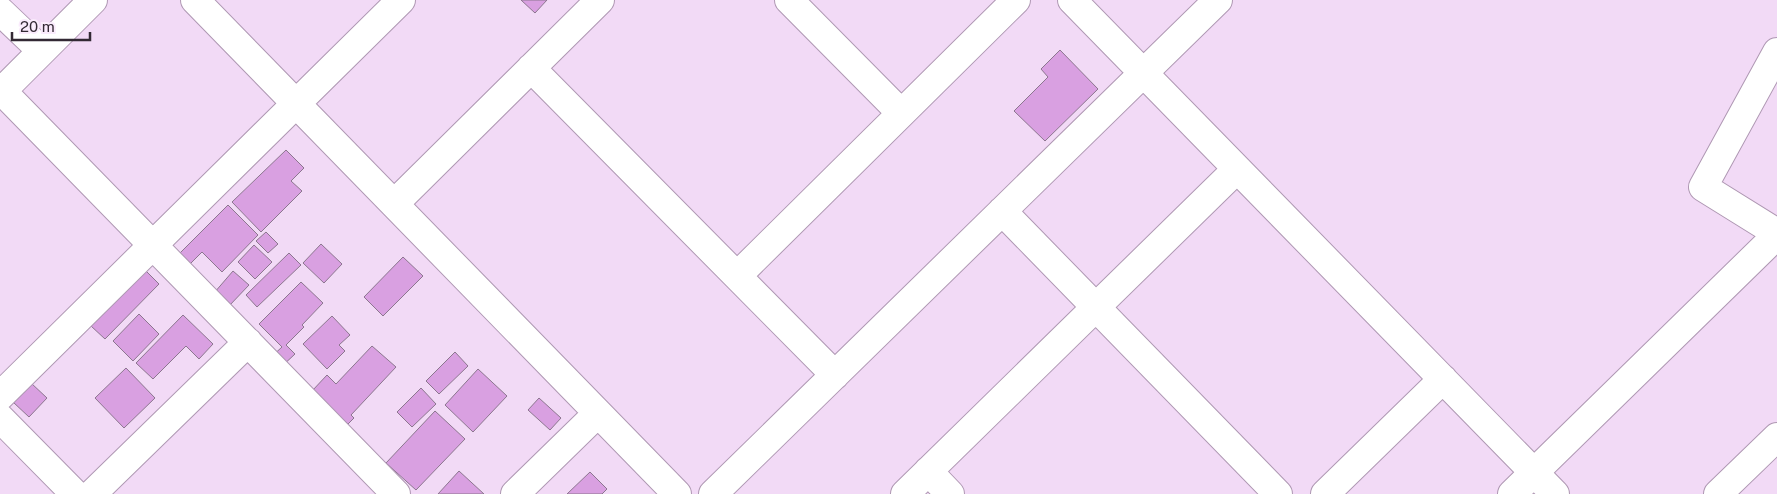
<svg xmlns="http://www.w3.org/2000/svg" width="1777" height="494" viewBox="0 0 1777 494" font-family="'Public Sans',sans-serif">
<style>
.building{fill:#d9a0e1;stroke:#8c768f}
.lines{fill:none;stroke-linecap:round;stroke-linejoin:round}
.street-casing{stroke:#af98b3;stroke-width:30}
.street{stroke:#fff;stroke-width:28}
</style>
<rect width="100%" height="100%" fill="#f2daf6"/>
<path class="building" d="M 521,0 L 547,0 L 535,13 Z
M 1060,50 L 1098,89 L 1045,141 L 1014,111 L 1048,77 L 1041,69 Z
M 286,150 L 304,168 L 291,181 L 302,191 L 261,232 L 232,202 Z
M 228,205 L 258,235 L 222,272 L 202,252 L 185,269 L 175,258 Z
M 266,232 L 278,244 L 268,253 L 256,241 Z
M 321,244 L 342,264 L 324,283 L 303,263 Z
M 254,245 L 272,262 L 255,279 L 238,262 Z
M 289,253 L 301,265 L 257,307 L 246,295 Z
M 403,257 L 423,276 L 383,316 L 364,297 Z
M 145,270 L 159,284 L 105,339 L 91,326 Z
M 233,271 L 249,285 L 229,306 L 214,293 Z
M 301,282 L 323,303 L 302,325 L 304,327 L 286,345 L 295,354 L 280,368 L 270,358 L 282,347 L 259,324 Z
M 139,314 L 159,334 L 133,361 L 113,341 Z
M 183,315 L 213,344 L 199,359 L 186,346 L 153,379 L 136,363 Z
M 332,316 L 350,335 L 339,345 L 345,351 L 327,369 L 303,344 Z
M 372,346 L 396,367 L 351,415 L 354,418 L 348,424 L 312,391 L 327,375 L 336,384 Z
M 455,352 L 468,366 L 439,394 L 426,381 Z
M 126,368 L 155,398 L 124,428 L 95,398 Z
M 478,369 L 507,396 L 473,432 L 445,405 Z
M 31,383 L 47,398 L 29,417 L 13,402 Z
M 421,388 L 436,404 L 412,427 L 397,412 Z
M 539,398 L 561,418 L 550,430 L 528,410 Z
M 435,411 L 465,439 L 416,490 L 386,463 Z
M 459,471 L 484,494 L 438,494 Z
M 590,472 L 607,489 L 602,494 L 567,494 Z"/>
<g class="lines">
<g class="street-casing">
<path id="street" d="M 195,0 L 677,494
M 789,0 L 901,113
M 1072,0 L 1555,494
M 0,11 L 42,51
M 1777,52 L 1703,187 L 1777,233
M 531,68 L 835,375
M 2,91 L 396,494
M 0,93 L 93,0
M 394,204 L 600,0
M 1002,211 L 1278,494
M 737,276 L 1016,0
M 0,396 L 401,0
M 0,418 L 75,494
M 928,471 L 950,494
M 92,494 L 248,342
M 515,494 L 598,413
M 713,494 L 1218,0
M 905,494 L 1237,169
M 1325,494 L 1443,379
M 1512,494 L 1777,235
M 1718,494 L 1777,437"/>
</g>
<use href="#street" class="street"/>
</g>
<path d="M12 32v8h78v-8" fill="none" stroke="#332934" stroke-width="2.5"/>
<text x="20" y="32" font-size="15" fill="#332934" stroke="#faebfc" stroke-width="4" paint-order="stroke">20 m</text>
</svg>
